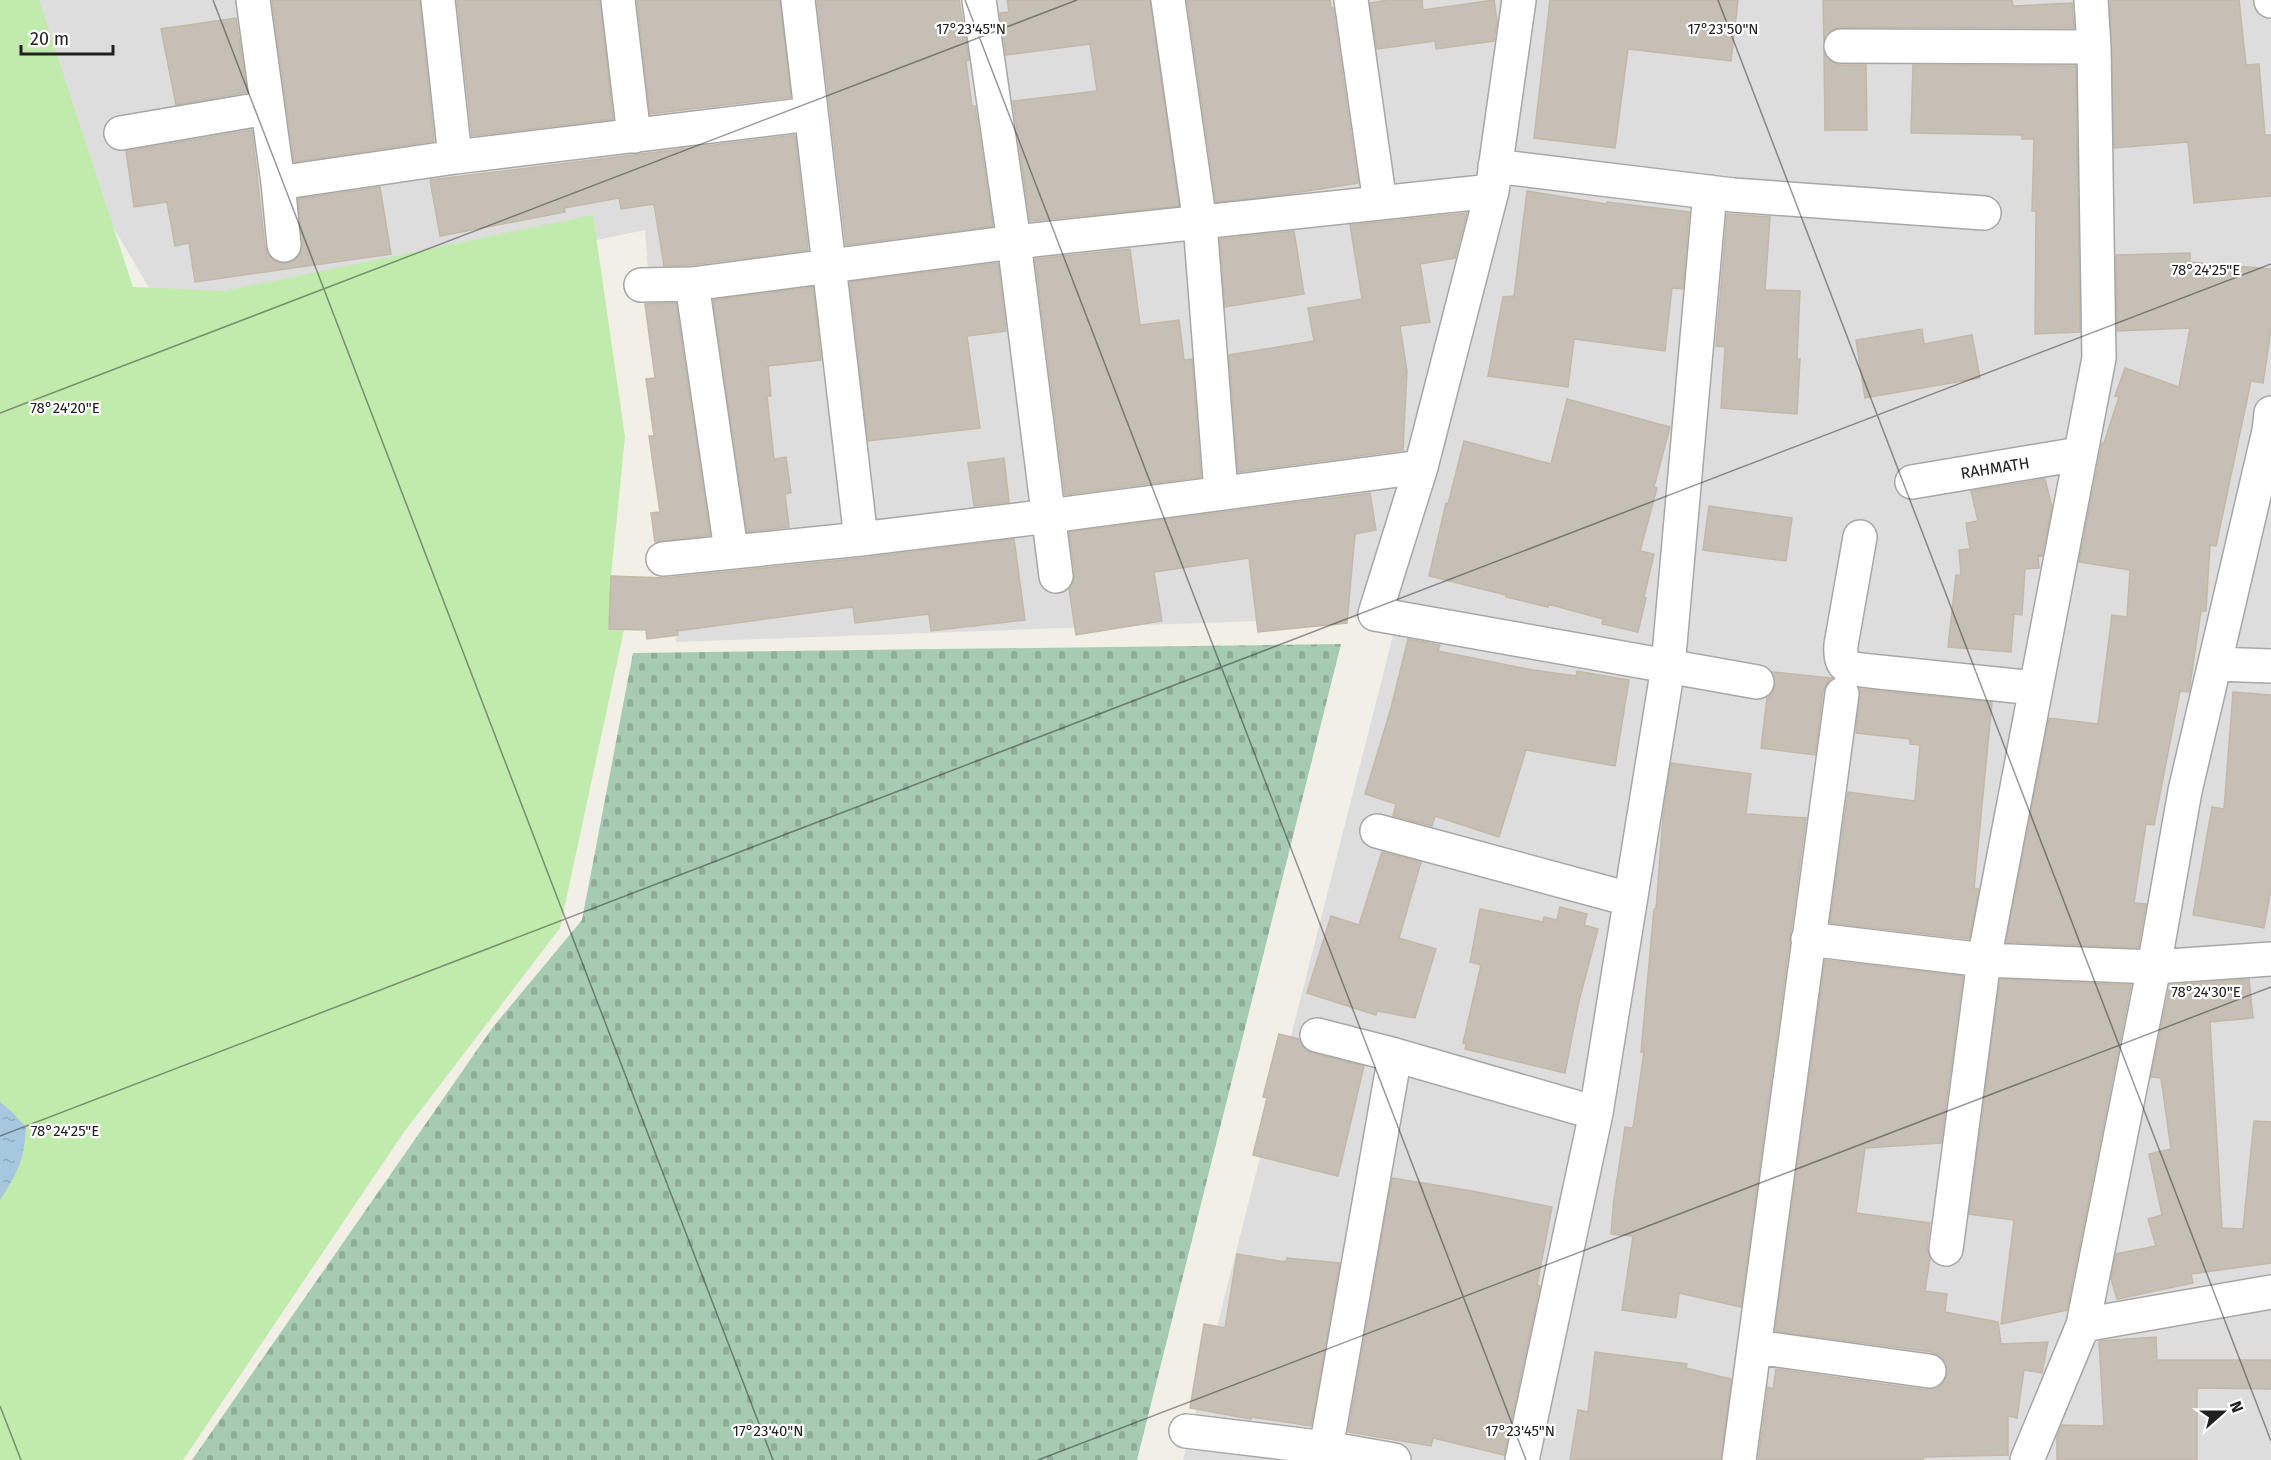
<svg xmlns="http://www.w3.org/2000/svg" width="2271" height="1460" viewBox="0 0 2271 1460" font-family="'Fira Sans',sans-serif">
<style>
.residential{fill:#dedddd}
.grass{fill:#c0ebac}
.cemetery{fill:url(#cemetery-stones)}
.water{fill:url(#water-ripples)}
.building{fill:#c6bfb5;stroke:#c3b8a8;stroke-width:1.5}
.lines{fill:none;stroke-linecap:round;stroke-linejoin:round}
.minor-casing{stroke:#a7a7a7;stroke-width:36}
.minor{stroke:#fff;stroke-width:33}
.ticks{fill:none;stroke:#202020;stroke-width:1.5;stroke-opacity:0.45}
.labels{text-anchor:middle;dominant-baseline:central;stroke-width:4.5;stroke-linejoin:round;paint-order:stroke}
.street-label{font-size:16px;fill:#202020;stroke:#fff}
.ticks-label{font-size:15px;text-anchor:middle;fill:#202020;stroke:#fff;stroke-width:4.5;stroke-linejoin:round;paint-order:stroke}
</style>
<defs>
<pattern id="cemetery-stones" width="16" height="16" patternUnits="userSpaceOnUse" patternTransform="scale(1.5)"><rect width="16" height="16" fill="#a7cab2"/><path d="M2 7V4a2 2 0 0 1 4 0v3zM10 15v-3a2 2 0 0 1 4 0v3z" fill="#8fad99"/></pattern>
<pattern id="water-ripples" width="26" height="14" patternUnits="userSpaceOnUse" patternTransform="scale(1.5)"><rect width="26" height="14" fill="#a6c8df"/><path d="M2 4q2-2 4 0t4 0M15 11q2-2 4 0t4 0" fill="none" stroke="#8facbf"/></pattern>
</defs>
<rect width="100%" height="100%" fill="#f1efe6"/>
<path class="residential" d="M 0,0 L 2271,0 L 2271,1460 L 1183,1460 L 1398,616 L 676,642 L 645,230 L 172,327 L 0,34 Z"/>
<path class="grass" d="M 0,0 L 39,0 L 133,287 L 225,291 L 593,215 L 625,437 L 611,576 L 609,628 L 624,630 L 560,928 L 404,1132 L 183,1460 L 0,1460 Z"/>
<path class="cemetery" d="M 1341,644 L 1137,1460 L 192,1460 L 493,1027 L 582,920 L 633,653 Z"/>
<path class="water" d="M 0,1102 L 11,1111 L 26,1127 C 24,1161 18,1172 0,1200 Z"/>
<path class="building" d="M 272,0 L 420,0 L 434,141 L 294,162 Z
M 457,0 L 600,0 L 613,119 L 472,136 Z
M 637,0 L 780,0 L 791,97 L 650,114 Z
M 817,0 L 959,0 L 969,60 L 966,61 L 972,106 L 975,106 L 993,226 L 846,245 Z
M 1007,0 L 1150,0 L 1179,206 L 1030,221 L 1013,101 L 1097,91 L 1090,44 L 1006,55 L 1000,13 L 1009,12 Z
M 1187,0 L 1330,0 L 1331,8 L 1333,8 L 1358,183 L 1288,194 L 1216,202 Z
M 1389,0 L 1422,0 L 1423,10 L 1494,0 L 1497,21 L 1494,41 L 1436,49 L 1435,41 L 1377,49 L 1370,3 Z
M 1550,0 L 1738,0 L 1731,61 L 1628,49 L 1615,148 L 1534,138 Z
M 1823,0 L 2012,0 L 2013,6 L 2072,3 L 2074,28 L 1841,27 L 1831,30 L 1824,41 Z
M 2110,0 L 2239,0 L 2246,65 L 2259,64 L 2265,135 L 2271,135 L 2271,196 L 2194,203 L 2188,142 L 2114,148 Z
M 236,18 L 247,92 L 176,105 L 161,29 Z
M 1824,52 L 1832,62 L 1841,65 L 1866,65 L 1867,130 L 1825,130 Z
M 1913,65 L 2076,66 L 2080,332 L 2035,334 L 2036,211 L 2032,211 L 2034,139 L 2022,139 L 2022,135 L 1911,133 Z
M 252,130 L 265,247 L 269,256 L 277,262 L 286,264 L 295,260 L 301,253 L 303,243 L 298,199 L 380,187 L 391,254 L 195,282 L 189,243 L 175,246 L 167,202 L 134,207 L 126,151 Z
M 795,135 L 808,250 L 691,265 L 664,266 L 654,204 L 621,209 L 619,198 L 564,208 L 565,212 L 440,236 L 430,180 Z
M 1527,191 L 1606,204 L 1607,202 L 1689,212 L 1683,289 L 1672,288 L 1665,351 L 1574,339 L 1568,387 L 1488,376 L 1503,297 L 1514,296 Z
M 1467,213 L 1455,258 L 1420,264 L 1430,322 L 1400,326 L 1407,371 L 1403,450 L 1238,472 L 1229,355 L 1314,341 L 1308,308 L 1362,299 L 1350,225 Z
M 1727,214 L 1770,217 L 1765,290 L 1800,291 L 1797,359 L 1800,359 L 1797,414 L 1721,408 L 1725,347 L 1716,346 Z
M 1294,231 L 1304,294 L 1225,307 L 1220,239 Z
M 1130,249 L 1140,325 L 1179,320 L 1184,360 L 1192,359 L 1201,477 L 1065,495 L 1035,259 Z
M 2190,253 L 2190,262 L 2271,269 L 2271,330 L 2263,383 L 2251,381 L 2216,546 L 2210,545 L 2206,611 L 2201,611 L 2189,692 L 2180,691 L 2154,825 L 2146,824 L 2134,903 L 2146,904 L 2138,948 L 2006,942 L 2049,718 L 2098,724 L 2112,615 L 2127,617 L 2130,570 L 2079,562 L 2102,443 L 2104,443 L 2119,397 L 2115,396 L 2125,368 L 2179,387 L 2190,328 L 2117,331 L 2116,255 Z
M 998,263 L 1006,331 L 967,336 L 980,428 L 868,441 L 850,282 Z
M 813,287 L 821,360 L 768,366 L 771,396 L 767,396 L 774,459 L 786,457 L 791,493 L 785,494 L 789,527 L 747,532 L 713,300 Z
M 676,303 L 710,535 L 655,542 L 651,513 L 660,512 L 649,436 L 654,436 L 646,379 L 655,378 L 645,304 Z
M 1922,329 L 1924,344 L 1972,335 L 1980,378 L 1865,398 L 1856,340 Z
M 1567,399 L 1670,427 L 1654,487 L 1657,488 L 1640,551 L 1654,554 L 1644,597 L 1646,598 L 1638,632 L 1602,624 L 1603,619 L 1548,604 L 1548,607 L 1506,597 L 1506,595 L 1429,576 L 1446,503 L 1448,504 L 1464,441 L 1551,464 Z
M 1004,458 L 1009,502 L 974,506 L 968,463 Z
M 2045,479 L 2052,507 L 2042,556 L 2038,555 L 2039,568 L 2025,569 L 2022,615 L 2014,614 L 2011,652 L 1948,647 L 1956,575 L 1961,575 L 1959,550 L 1970,549 L 1966,523 L 1978,521 L 1971,491 Z
M 1370,493 L 1376,530 L 1355,534 L 1347,623 L 1258,632 L 1249,558 L 1154,572 L 1162,621 L 1076,635 L 1069,589 L 1073,583 L 1075,574 L 1069,532 Z
M 1709,506 L 1792,518 L 1786,561 L 1703,550 Z
M 1014,539 L 1025,620 L 931,631 L 929,614 L 855,623 L 853,607 L 677,631 L 678,635 L 647,639 L 646,630 L 609,629 L 611,576 L 665,578 L 863,558 Z
M 1408,639 L 1440,645 L 1438,651 L 1527,669 L 1576,676 L 1577,671 L 1629,680 L 1615,766 L 1526,750 L 1499,837 L 1435,816 L 1432,826 L 1393,816 L 1396,804 L 1365,794 L 1391,708 Z
M 1772,672 L 1832,678 L 1827,683 L 1823,692 L 1815,755 L 1761,748 L 1767,698 L 1772,694 L 1775,685 Z
M 1860,689 L 1992,702 L 1974,888 L 1979,889 L 1969,939 L 1830,923 L 1848,792 L 1915,801 L 1920,745 L 1910,744 L 1910,739 L 1856,733 Z
M 2233,692 L 2271,695 L 2271,889 L 2264,928 L 2193,915 L 2212,807 L 2224,809 Z
M 1671,763 L 1751,774 L 1746,814 L 1806,818 L 1741,1307 L 1679,1293 L 1676,1318 L 1622,1310 L 1633,1236 L 1611,1234 L 1614,1199 L 1625,1127 L 1633,1128 L 1644,1052 L 1641,1052 L 1654,909 L 1656,909 L 1663,817 Z
M 1382,852 L 1421,862 L 1399,938 L 1436,949 L 1415,1018 L 1377,1011 L 1376,1015 L 1307,993 L 1331,916 L 1359,925 Z
M 1560,907 L 1587,914 L 1584,925 L 1598,929 L 1579,1001 L 1565,1073 L 1465,1049 L 1466,1044 L 1463,1043 L 1481,965 L 1470,962 L 1480,909 L 1543,922 L 1544,917 L 1557,920 Z
M 1825,960 L 1963,976 L 1941,1143 L 1865,1148 L 1856,1213 L 1930,1223 L 1927,1247 L 1930,1258 L 1925,1291 L 1947,1294 L 1945,1312 L 1998,1322 L 2001,1344 L 2048,1342 L 2042,1373 L 2024,1370 L 2017,1418 L 2008,1416 L 2008,1455 L 1924,1457 L 1923,1460 L 1758,1460 L 1768,1387 L 1773,1389 L 1776,1369 L 1926,1390 L 1937,1388 L 1944,1382 L 1947,1374 L 1946,1363 L 1940,1356 L 1932,1352 L 1775,1331 Z
M 2000,979 L 2131,985 L 2067,1310 L 2001,1324 L 2014,1220 L 1969,1214 Z
M 2249,979 L 2253,1018 L 2210,1022 L 2222,1228 L 2243,1229 L 2254,1121 L 2271,1122 L 2271,1263 L 2191,1274 L 2193,1283 L 2117,1299 L 2111,1279 L 2116,1254 L 2156,1246 L 2148,1219 L 2162,1215 L 2149,1154 L 2171,1149 L 2161,1078 L 2151,1077 L 2170,985 Z
M 1279,1034 L 1299,1039 L 1304,1048 L 1312,1053 L 1364,1066 L 1338,1176 L 1253,1155 L 1267,1098 L 1263,1097 Z
M 1392,1178 L 1472,1191 L 1552,1207 L 1537,1285 L 1540,1286 L 1504,1455 L 1433,1438 L 1431,1446 L 1348,1432 Z
M 1237,1254 L 1286,1262 L 1287,1258 L 1340,1263 L 1311,1426 L 1251,1417 L 1251,1419 L 1190,1408 L 1204,1324 L 1225,1328 Z
M 2156,1337 L 2157,1360 L 2271,1360 L 2271,1389 L 2197,1388 L 2197,1460 L 2057,1460 L 2057,1437 L 2062,1425 L 2104,1426 L 2099,1341 Z
M 1595,1352 L 1687,1364 L 1686,1368 L 1731,1379 L 1721,1460 L 1570,1460 L 1578,1410 L 1588,1412 Z"/>
<g class="lines">
<g class="minor-casing">
<path id="minor" d="M 253,0 L 278,183 L 284,245
M 438,0 L 455,157
M 618,0 L 634,136
M 798,0 L 861,539
M 979,0 L 1014,242 L 1056,576
M 1168,0 L 1200,223 L 1221,492
M 1351,0 L 1380,203
M 1519,0 L 1492,191 L 1421,467 L 1375,614 L 1757,682
M 2271,0 L 2271,1
M 1841,46 L 2094,47
M 121,133 L 267,108
M 1495,166 L 1733,195 L 1984,213
M 278,183 L 455,157 L 810,114
M 692,284 L 731,550
M 641,285 L 692,284 L 1014,242 L 1492,191
M 1912,482 L 2079,454
M 1860,537 L 1841,645 C 1839,670 1849,668 1870,671 L 2035,688
M 663,559 L 861,539 L 1049,516 L 1421,467
M 2215,664 L 2271,666
M 1377,831 L 1629,899
M 1808,939 L 1984,960 L 2154,967 L 2271,959
M 1317,1035 L 1395,1055 L 1596,1113
M 1946,1249 L 1984,960 L 2099,358 L 2094,47 L 2091,0
M 2083,1325 L 2271,1292
M 1756,1347 L 1929,1371
M 1186,1431 L 1326,1448 L 1394,1460
M 1324,1460 L 1395,1055
M 1522,1460 L 1596,1113 L 1668,667 L 1710,192
M 1739,1460 L 1842,694
M 2027,1460 L 2083,1325 L 2154,967 L 2185,791 L 2269,431 L 2271,413"/>
</g>
<use href="#minor" class="minor"/>
</g>
<path class="ticks" d="M 213,0 L 773,1460M 965,0 L 1526,1460M 1718,0 L 2271,1441M 0,413 L 1077,0M 0,1136 L 2271,264M 0,1406 L 21,1460M 1038,1460 L 2271,987"/>
<g class="labels">
<g class="street-label">
<text transform="translate(1995 468) rotate(-9)">RAHMATH</text>
</g>
</g>
<g class="ticks-label">
<text x="971" y="34">17°23'45"N</text>
<text x="1723" y="34">17°23'50"N</text>
<text x="2206" y="275">78°24'25"E</text>
<text x="65" y="413">78°24'20"E</text>
<text x="2206" y="997">78°24'30"E</text>
<text x="65" y="1136">78°24'25"E</text>
<text x="768" y="1436">17°23'40"N</text>
<text x="1520" y="1436">17°23'45"N</text>
</g>
<g transform="translate(2223 1412) rotate(69)" stroke="#ffffff" stroke-width="4.5" paint-order="stroke">
<path d="M0-4.5L10 22L0 15L-10 22Z" fill="#202020"/>
<text y="-9" font-size="16" font-weight="bold" text-anchor="middle" fill="#202020">N</text>
</g>
<path d="M21 45v9h92v-9" fill="none" stroke="#202020" stroke-width="3"/>
<text x="30" y="45" font-size="18" fill="#202020" stroke="#ffffff" stroke-width="4.5" paint-order="stroke">20 m</text>
</svg>
